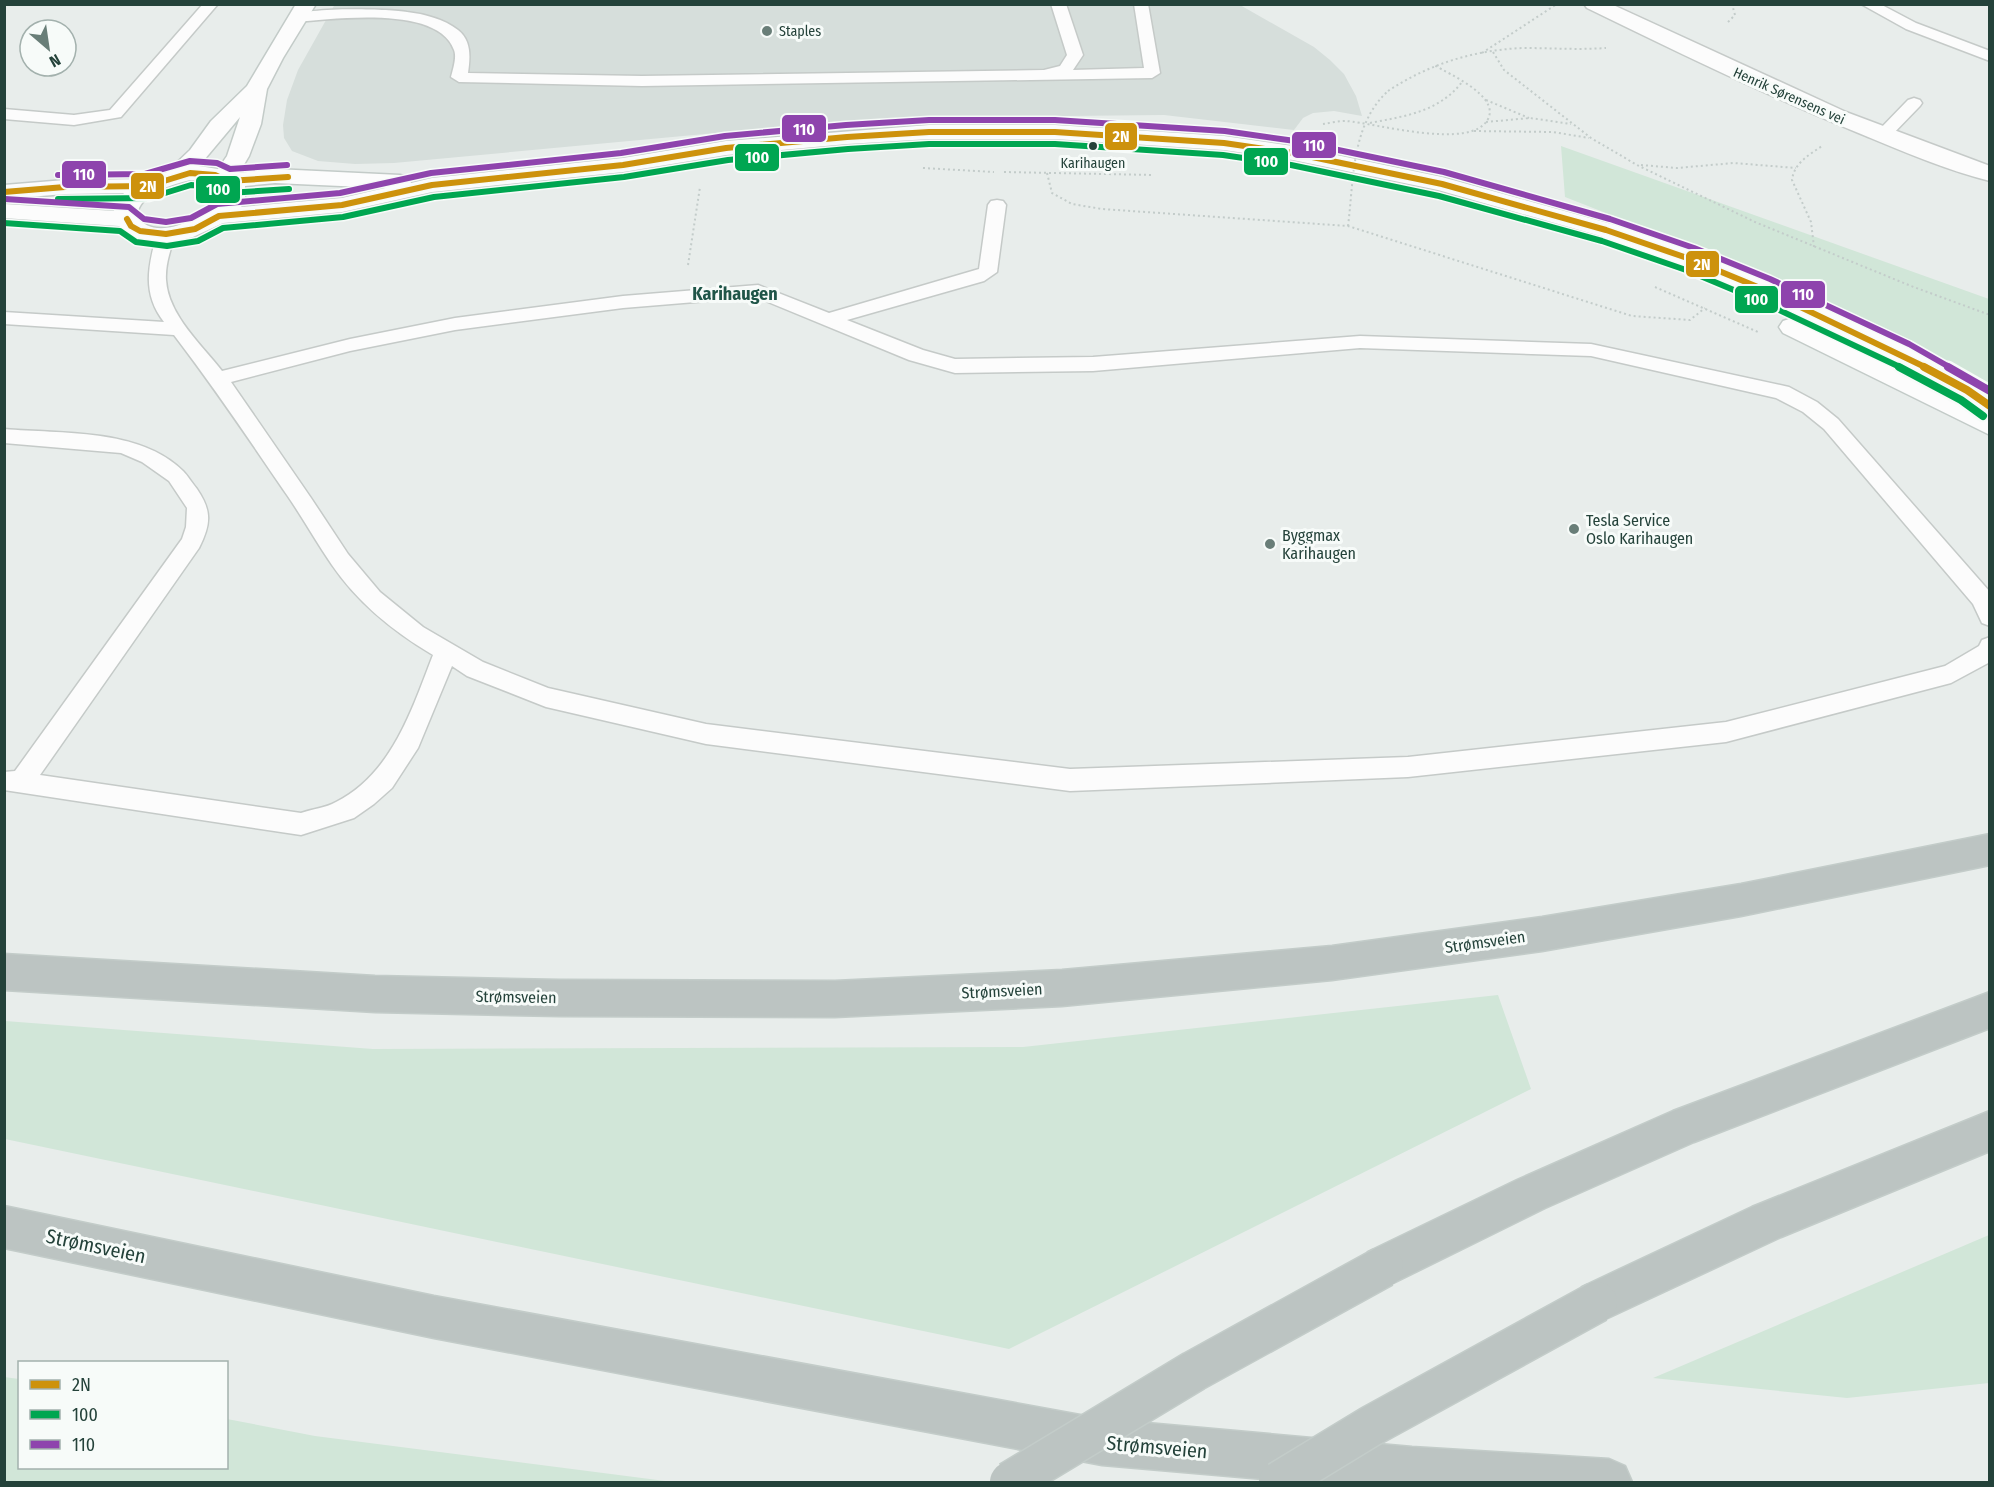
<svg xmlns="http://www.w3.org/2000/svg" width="1994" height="1487" viewBox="0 0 1994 1487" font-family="'Fira Sans Condensed',sans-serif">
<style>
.built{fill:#d6dedb}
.green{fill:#d1e6d8}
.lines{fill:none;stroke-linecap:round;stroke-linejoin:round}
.lane-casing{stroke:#c5cac8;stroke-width:3}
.street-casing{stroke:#c5cac8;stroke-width:3}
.secondary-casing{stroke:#c3cbc8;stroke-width:3}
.highway-casing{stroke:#c3ccc9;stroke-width:3}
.path{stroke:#c3ccca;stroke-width:2;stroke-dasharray:2 3;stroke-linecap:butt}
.lane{fill:#fcfcfc;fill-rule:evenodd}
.street{fill:#fcfcfc;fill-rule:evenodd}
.secondary{fill:#fcfcfc;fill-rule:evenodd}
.highway{fill:#bcc4c2;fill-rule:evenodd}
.highway-bridge-casing{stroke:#c3ccc9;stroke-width:43;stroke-linecap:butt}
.path-bridge{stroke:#c3ccca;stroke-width:2;stroke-dasharray:2 3;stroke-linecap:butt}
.highway-bridge{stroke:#bcc4c2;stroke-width:40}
.bus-1-far1-casing{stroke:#f7fbf9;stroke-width:9}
.bus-1-casing{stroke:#f7fbf9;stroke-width:13}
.bus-2-far1-casing{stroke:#f7fbf9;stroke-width:9}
.bus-2-casing{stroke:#f7fbf9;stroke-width:13}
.bus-3-far1-casing{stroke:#f7fbf9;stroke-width:9}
.bus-3-casing{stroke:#f7fbf9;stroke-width:13}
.bus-1-far1{stroke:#cd920c;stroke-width:6}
.bus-1{stroke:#cd920c;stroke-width:8}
.bus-2-far1{stroke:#00a651;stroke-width:6}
.bus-2{stroke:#00a651;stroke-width:8}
.bus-3-far1{stroke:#8e44ad;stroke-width:6}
.bus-3{stroke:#8e44ad;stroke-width:8}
.poi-dot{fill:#697e78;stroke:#f7fbf9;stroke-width:2}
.bus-dot{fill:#24423a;stroke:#f7fbf9;stroke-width:2}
.labels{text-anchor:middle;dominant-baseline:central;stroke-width:6;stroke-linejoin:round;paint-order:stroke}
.far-poi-label{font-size:14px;fill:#24423a;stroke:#f7fbf9;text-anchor:start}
.far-street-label{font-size:14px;fill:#24423a;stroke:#f7fbf9}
.bus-label{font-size:14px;fill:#24423a;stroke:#f7fbf9}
.poi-label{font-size:16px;fill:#24423a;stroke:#f7fbf9;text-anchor:start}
.street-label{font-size:16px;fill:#24423a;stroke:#f7fbf9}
.far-district-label{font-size:18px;font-weight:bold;fill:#1f5548;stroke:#f7fbf9}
.near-street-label{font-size:20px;fill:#24423a;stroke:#f7fbf9}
.line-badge{stroke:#f7fbf9;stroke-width:2}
.badge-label{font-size:16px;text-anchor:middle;font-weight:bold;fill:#fff}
</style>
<rect width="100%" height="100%" fill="#e8edeb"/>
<path class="built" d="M 335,4 L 1240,5 L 1314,47 L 1330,60 L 1344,74 L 1356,96 L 1362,116 L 1334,111 L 1313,113 L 1303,118 L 1294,130 L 1164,115 L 973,117 L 769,128 L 394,163 L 355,164 L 318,161 L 292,151 L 284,138 L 283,125 L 287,100 L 298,70 Z"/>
<path class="green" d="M 1561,146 L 1989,299 L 1989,408 L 1695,248 L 1565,197 Z
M 1498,995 L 1531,1089 L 1009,1349 L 5,1139 L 5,1021 L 373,1049 L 1023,1047 Z
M 1989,1235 L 1989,1383 L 1847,1398 L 1653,1378 Z
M 4,1377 L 19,1379 L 20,1468 L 226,1468 L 227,1419 L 315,1436 L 673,1482 L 5,1482 Z"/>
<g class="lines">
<g class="lane-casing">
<path id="lane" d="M 203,4 L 218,4 L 121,117 L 74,125 L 4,119 L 4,109 L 74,115 L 110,110 Z
M 1051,4 L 1066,4 L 1083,55 L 1073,70 L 1144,68 L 1134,4 L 1148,4 L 1160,73 L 1152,78 L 642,86 L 459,82 L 451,77 C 453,69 457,57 454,50 C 438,5 334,19 297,22 L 290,18 C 300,6 388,9 407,12 C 424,14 444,19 458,30 C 472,41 470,58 468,73 L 642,76 L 1044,70 L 1060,66 L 1067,55 Z
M 1861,4 L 1880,4 L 1916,23 L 1990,51 L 1990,61 L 1906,29 Z
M 1914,98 L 1920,100 L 1922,103 L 1920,106 L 1888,139 L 1876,139 L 1874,136 L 1876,133 L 1908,100 Z
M 997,200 L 1003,201 L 1006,205 L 997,272 L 984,281 L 847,320 L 923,350 L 955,359 L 1093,357 L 1360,336 L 1591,344 L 1789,387 L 1817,402 L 1838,419 L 1990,592 L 1990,626 L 1982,623 L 1973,604 L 1824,429 L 1803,412 L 1776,398 L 1591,356 L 1360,348 L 1093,371 L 955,373 L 909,360 L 756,297 L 623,308 L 455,330 L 350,351 L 231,382 L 311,498 L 348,554 L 380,592 L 423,627 L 483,662 L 548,688 L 706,724 L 1070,769 L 1408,757 L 1726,722 L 1945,666 L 1979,646 L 1982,640 L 1990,637 L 1990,662 L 1951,683 L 1726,742 L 1408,777 L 1070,791 L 706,744 L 546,707 L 467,676 L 452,666 L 418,748 L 392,788 L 374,804 L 354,818 L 301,835 L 4,790 L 4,772 L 15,771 L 182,539 L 186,527 L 187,508 L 169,481 L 142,462 L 121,453 L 4,443 L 4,429 C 61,434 140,428 183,471 C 188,476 192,483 197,489 C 212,511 211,524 199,548 L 40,775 L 301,813 C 312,809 326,808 336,802 C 392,774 412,709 433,655 C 394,632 358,603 332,565 C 316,542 303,518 287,495 C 250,441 214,387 174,335 L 4,324 L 4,312 L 164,322 C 142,294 148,266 157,234 L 160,230 L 172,230 L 175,234 C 171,249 165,264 166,280 C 168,315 202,345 222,371 L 350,339 L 455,318 L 623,296 L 758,285 L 829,313 L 979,269 L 988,205 L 991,201 Z"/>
</g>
<g class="street-casing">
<path id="street" d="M 1584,4 L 1611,4 L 1846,112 L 1990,166 L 1990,181 C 1946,170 1902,151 1861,134 C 1768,96 1677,52 1587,8 Z"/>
</g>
<g class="secondary-casing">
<path id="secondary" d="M 296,4 L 316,4 L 283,58 L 267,89 L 261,124 L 249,156 L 239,173 L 275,169 L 400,175 L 408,177 L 411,183 L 432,178 L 623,158 L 726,141 L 929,125 L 1055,125 L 1224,136 L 1293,146 L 1442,177 L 1615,225 L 1699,253 L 1774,284 L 1912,349 L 1990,392 L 1990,435 L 1783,333 L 1779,327 L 1783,321 L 1792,318 L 1801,321 L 1962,400 L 1894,361 L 1756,296 L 1681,265 L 1597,235 L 1438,190 L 1293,160 L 1224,150 L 1055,139 L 929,139 L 847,144 L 726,155 L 623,172 L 432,192 L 342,212 L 223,223 L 193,237 L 169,243 L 154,243 L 132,238 L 119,226 L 4,218 L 4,204 L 114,211 L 115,205 L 124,193 L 65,194 L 4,199 L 4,185 L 65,180 L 148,179 L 167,172 L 190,150 L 211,121 L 247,86 ZM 240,117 L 227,156 L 218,169 L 199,166 ZM 190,180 L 211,181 L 221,188 L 221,200 C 204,217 153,245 137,215 C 140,193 171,185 190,180 ZM 275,183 L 385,188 L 342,198 L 241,207 L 245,201 L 245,186 Z"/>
</g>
<g class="highway-casing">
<path id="highway" d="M 1990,834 L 1990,865 L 1741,916 L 1542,951 L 1332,980 L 1062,1006 L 835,1017 L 560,1016 L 375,1012 L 4,990 L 4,954 L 375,976 L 560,980 L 835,981 L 1062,970 L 1332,946 L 1542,917 L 1741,884 Z
M 1990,992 L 1990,1028 L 1694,1142 L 1545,1208 L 1383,1288 L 1368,1282 L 1362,1267 L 1368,1252 L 1517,1180 L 1673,1111 Z
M 1990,1111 L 1990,1151 L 1781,1237 L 1597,1323 L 1582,1317 L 1576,1302 L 1582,1287 L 1752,1207 Z
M 4,1206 L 434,1296 L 1102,1419 L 1412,1447 L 1609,1459 L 1625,1466 L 1632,1482 L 1299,1482 L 1102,1465 L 434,1338 L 4,1248 Z"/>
</g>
<path class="path" d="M 1728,22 L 1735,15 L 1732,4
M 1493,52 L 1504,70 L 1591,138 L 1637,165 L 1755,222 L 1911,286 L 1990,315
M 1482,53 L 1557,4
M 1388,91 C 1429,64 1474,50 1523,48 C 1551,48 1578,50 1606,48
M 1486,100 L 1529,118
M 1486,122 L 1530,118 L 1571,124
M 1370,123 C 1405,116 1439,112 1462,82
M 1323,124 C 1330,123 1338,121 1346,121 C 1375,123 1472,151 1488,119 C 1500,96 1449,74 1434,65
M 1474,131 L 1553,132 L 1589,138
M 1641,165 L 1677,168 L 1734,163 L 1796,168
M 923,168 L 994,172
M 1004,172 L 1153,175
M 1047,173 L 1052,193 L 1072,204 L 1102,209 L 1348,226 L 1632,316 L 1690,320 L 1705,308
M 1814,247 L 1811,222 L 1792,180 C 1794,163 1809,155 1822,146
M 688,265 L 700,187
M 1655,287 L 1758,332"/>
<use href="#lane" class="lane"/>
<use href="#street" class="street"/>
<use href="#secondary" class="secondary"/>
<use href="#highway" class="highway"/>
<g class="highway-bridge-casing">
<path id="highway-bridge" d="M 1010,1482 L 1194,1371 L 1383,1267
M 1279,1482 L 1371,1426 L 1597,1302"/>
</g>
<path class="path-bridge" d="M 1348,226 C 1354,179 1351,125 1388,91"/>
<use href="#highway-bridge" class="highway-bridge"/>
<g class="bus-1-far1-casing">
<path id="bus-1-far1" d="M 4,192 L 65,187 L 148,186 L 190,173 L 215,175 L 228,181 L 288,177
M 127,219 L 131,226 L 140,231 L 166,234 L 195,229 L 219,216 L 342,205 L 432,185 L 623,165 L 726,148 L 847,137 L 929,132 L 1055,132 L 1224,143 L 1293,153 L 1442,184 L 1606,230 L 1690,259 L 1765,290 L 1927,368"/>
</g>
<g class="bus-1-casing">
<path id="bus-1" d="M 1924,367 L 1967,390 L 1990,406"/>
</g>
<g class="bus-2-far1-casing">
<path id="bus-2-far1" d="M 58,199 L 149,198 L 191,185 L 212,187 L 228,193 L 289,189
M 4,223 L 120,231 L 136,242 L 167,246 L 198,241 L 223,228 L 343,217 L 434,197 L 624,177 L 728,160 L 848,149 L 929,144 L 1055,144 L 1223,155 L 1291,165 L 1439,196 L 1602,241 L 1686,270 L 1760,301 L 1902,368"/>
</g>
<g class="bus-2-casing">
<path id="bus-2" d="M 1899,367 L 1961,400 L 1983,416"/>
</g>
<g class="bus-3-far1-casing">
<path id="bus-3-far1" d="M 58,175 L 145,174 L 190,161 L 217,163 L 230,169 L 287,165
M 5,199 L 129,207 L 144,219 L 166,222 L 191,218 L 217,204 L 340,193 L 431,173 L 621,153 L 725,136 L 846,125 L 929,120 L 1055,120 L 1225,131 L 1295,141 L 1444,172 L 1610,219 L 1694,248 L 1770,279 L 1909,344 L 1951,368"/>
</g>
<g class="bus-3-casing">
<path id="bus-3" d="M 1948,367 L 1990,391"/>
</g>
<use href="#bus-1-far1" class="bus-1-far1"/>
<use href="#bus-1" class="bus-1"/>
<use href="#bus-2-far1" class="bus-2-far1"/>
<use href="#bus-2" class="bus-2"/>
<use href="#bus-3-far1" class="bus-3-far1"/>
<use href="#bus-3" class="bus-3"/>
</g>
<g class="poi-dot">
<circle cx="767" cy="31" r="6"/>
<circle cx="1574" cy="529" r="6"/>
<circle cx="1270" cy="544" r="6"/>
</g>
<circle class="bus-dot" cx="1093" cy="146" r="5"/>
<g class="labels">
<g class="far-poi-label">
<text x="779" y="31">Staples</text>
</g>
<g class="far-street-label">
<text transform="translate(1789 96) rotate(24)">Henrik Sørensens vei</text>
</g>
<g class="bus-label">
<text x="1093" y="163">Karihaugen</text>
</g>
<g class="poi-label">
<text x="1586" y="520">Tesla Service<tspan x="1586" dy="18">Oslo Karihaugen</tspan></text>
<text x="1282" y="535">Byggmax<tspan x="1282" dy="18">Karihaugen</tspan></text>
</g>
<g class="street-label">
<text transform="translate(1485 942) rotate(-8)">Strømsveien</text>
<text transform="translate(1002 991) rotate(-3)">Strømsveien</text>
<text transform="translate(516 997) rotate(1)">Strømsveien</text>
</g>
<g class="far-district-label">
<text x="735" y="294">Karihaugen</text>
</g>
<g class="near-street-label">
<text transform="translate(96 1246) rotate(12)">Strømsveien</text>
<text transform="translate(1157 1447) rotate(5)">Strømsveien</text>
</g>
</g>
<g class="line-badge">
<rect x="781" y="114" width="46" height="29" rx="6" fill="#8e44ad"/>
<rect x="1104" y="122" width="34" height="29" rx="6" fill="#cd920c"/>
<rect x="1291" y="131" width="46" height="28" rx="6" fill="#8e44ad"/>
<rect x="734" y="143" width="46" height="29" rx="6" fill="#00a651"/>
<rect x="1243" y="147" width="46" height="29" rx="6" fill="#00a651"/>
<rect x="61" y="160" width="46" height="29" rx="6" fill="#8e44ad"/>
<rect x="130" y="172" width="35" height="28" rx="6" fill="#cd920c"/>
<rect x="195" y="175" width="46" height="29" rx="6" fill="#00a651"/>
<rect x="1685" y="250" width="35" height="28" rx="6" fill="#cd920c"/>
<rect x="1780" y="280" width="46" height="29" rx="6" fill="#8e44ad"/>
<rect x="1734" y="285" width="45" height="29" rx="6" fill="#00a651"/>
</g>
<g class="badge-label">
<text x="804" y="135">110</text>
<text x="1121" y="142">2N</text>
<text x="1314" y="151">110</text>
<text x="757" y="163">100</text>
<text x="1266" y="167">100</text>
<text x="84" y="180">110</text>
<text x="148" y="192">2N</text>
<text x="218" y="195">100</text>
<text x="1702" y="270">2N</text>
<text x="1803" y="300">110</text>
<text x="1756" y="305">100</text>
</g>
<rect width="1994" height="1487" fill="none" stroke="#24423a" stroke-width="12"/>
<rect x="18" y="1361" width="210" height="108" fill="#f7fbf9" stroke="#a3b1ad" stroke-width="1.5"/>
<rect x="30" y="1380" width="30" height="9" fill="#cd920c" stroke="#a3b1ad" stroke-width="1.5"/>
<text x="72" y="1391" font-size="18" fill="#24423a">2N</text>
<rect x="30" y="1410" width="30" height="9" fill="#00a651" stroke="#a3b1ad" stroke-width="1.5"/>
<text x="72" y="1421" font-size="18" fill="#24423a">100</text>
<rect x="30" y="1440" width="30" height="9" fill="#8e44ad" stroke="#a3b1ad" stroke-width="1.5"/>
<text x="72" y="1451" font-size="18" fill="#24423a">110</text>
<g transform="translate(48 48) rotate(151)"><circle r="28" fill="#f7fbf9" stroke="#a3b1ad" stroke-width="1.5"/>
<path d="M0-4.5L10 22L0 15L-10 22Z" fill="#697e78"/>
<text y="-9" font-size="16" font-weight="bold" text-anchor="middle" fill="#24423a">N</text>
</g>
</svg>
